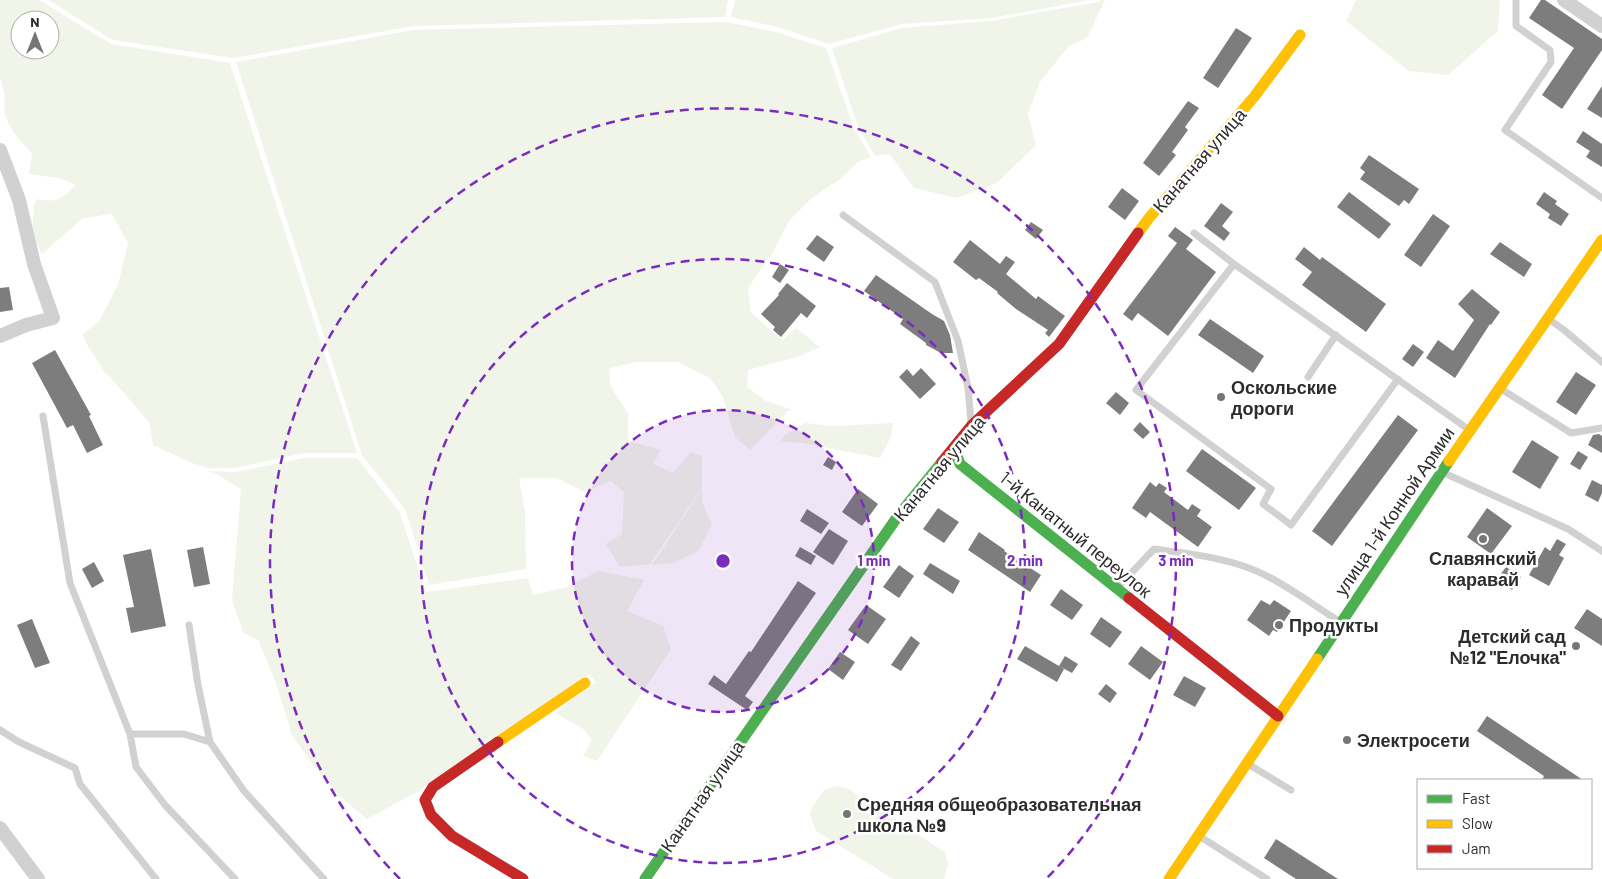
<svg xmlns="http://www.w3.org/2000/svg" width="1602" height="879" viewBox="0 0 1602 879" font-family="Barlow,sans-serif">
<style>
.green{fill:#f1f5e9;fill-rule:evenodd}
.building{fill:#7d7d7d}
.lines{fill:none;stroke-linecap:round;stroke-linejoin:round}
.lane{stroke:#d1d1d1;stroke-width:7}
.street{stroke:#d1d1d1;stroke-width:14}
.fast{stroke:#4caf50;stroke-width:11}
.slow{stroke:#ffc107;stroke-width:11}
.jam{stroke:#c62828;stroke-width:11}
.ring{fill:none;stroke:#7b2cbf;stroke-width:2.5;stroke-dasharray:9 6}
.poi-dot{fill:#767676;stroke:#fff;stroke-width:2}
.labels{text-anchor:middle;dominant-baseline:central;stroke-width:5;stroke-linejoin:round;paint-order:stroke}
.street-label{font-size:18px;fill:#2c2c2c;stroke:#fff}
.poi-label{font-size:18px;font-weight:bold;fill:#2c2c2c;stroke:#fff;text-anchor:start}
.centre{fill:#7b2cbf;stroke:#fff;stroke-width:2.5}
.ring-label{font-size:15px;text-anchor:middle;font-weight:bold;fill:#7b2cbf;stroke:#fff;stroke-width:5;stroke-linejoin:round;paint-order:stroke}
</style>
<rect width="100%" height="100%" fill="#fff"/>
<path class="green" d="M 0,0 L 39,0 L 111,44 L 230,63 L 357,453 L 304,453 L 235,468 L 208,468 L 189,462 L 153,445 L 149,422 L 109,376 L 106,374 L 86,343 L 83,334 L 99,321 L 118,285 L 128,243 L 112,214 L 83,218 L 42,254 L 32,235 L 34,206 L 37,199 C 58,203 61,199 76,185 L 59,178 L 29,174 L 32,153 C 16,136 0,121 5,96 L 0,77 ZM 20,20 L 50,20 L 50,50 L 20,50 Z
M 48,0 L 728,0 L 725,17 L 413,26 L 234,58 L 113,40 Z
M 735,0 L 1090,0 L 991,18 L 902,24 L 829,44 L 778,27 L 731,17 Z
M 1102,0 L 1105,0 L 1087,38 L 1068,47 L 1040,82 L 1028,114 L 1036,145 L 997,183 L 957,198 L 914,188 L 890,154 L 875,156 L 858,127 L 832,48 L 902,28 L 991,21 L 1098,2 Z
M 1356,0 L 1500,0 L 1498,31 L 1448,75 L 1409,71 L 1346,21 Z
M 726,22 L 776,32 L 826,48 L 854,129 L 871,157 L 858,162 L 840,179 L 812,198 L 789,221 L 773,252 L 748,288 L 751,313 C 763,321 770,332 783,340 L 796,328 L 820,347 L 797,357 L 748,370 L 747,387 L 766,401 L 793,410 L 788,411 L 750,450 L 735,437 L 723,397 L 710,378 L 678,362 L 637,362 L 609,368 L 611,387 L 628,414 L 628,441 L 661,450 L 653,464 L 673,473 L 691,452 L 702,456 L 702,488 L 650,564 L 620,567 L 606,544 L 622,534 L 624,492 L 610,481 L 585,492 L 556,478 L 519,478 L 525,511 L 526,569 L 429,585 L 405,509 L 362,455 L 236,62 L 414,30 Z
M 805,423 L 833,426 L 893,423 L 891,437 L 880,458 L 803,443 L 781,441 L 785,435 Z
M 304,458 L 357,458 L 399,511 L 426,592 L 528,578 L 533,595 L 567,587 L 599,571 L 644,580 L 627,611 L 663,626 L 671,649 L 597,761 L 583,756 L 592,740 L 583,729 L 555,713 L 596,682 L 589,674 L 417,792 L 367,819 L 337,794 L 309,760 L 292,735 L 275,680 L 258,640 L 243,632 L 232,600 L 241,489 L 218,475 L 190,464 L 208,471 L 236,472 Z
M 702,489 L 702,502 L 712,525 L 698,551 L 673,563 L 652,565 Z
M 837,786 L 847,788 L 945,852 L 948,864 L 944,879 L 893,879 L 816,831 L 810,815 L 814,804 L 824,790 Z"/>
<path class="building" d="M 1541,0 L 1545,0 L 1602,39 L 1602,50 L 1562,109 L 1542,95 L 1574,48 L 1529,18 Z
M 1236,28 L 1252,38 L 1218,88 L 1203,78 Z
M 1602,86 L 1602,118 L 1587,109 Z
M 1188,101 L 1199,108 L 1185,127 L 1188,130 L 1172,152 L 1176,155 L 1159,176 L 1143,163 Z
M 1583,131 L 1602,144 L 1602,167 L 1586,157 L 1590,151 L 1576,142 Z
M 1369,155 L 1419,189 L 1409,204 L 1404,200 L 1399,206 L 1360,179 L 1365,172 L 1360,168 Z
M 1122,188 L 1139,201 L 1125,220 L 1108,207 Z
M 1349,192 L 1391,224 L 1379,239 L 1337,207 Z
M 1544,192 L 1557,201 L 1555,204 L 1569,214 L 1561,226 L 1548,218 L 1550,214 L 1536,204 Z
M 1221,203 L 1233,212 L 1222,226 L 1230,233 L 1224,241 L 1204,226 Z
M 1433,214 L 1450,226 L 1421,267 L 1404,255 Z
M 1031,222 L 1043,230 L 1036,239 L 1025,230 Z
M 1175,227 L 1193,240 L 1186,249 L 1216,272 L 1168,336 L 1138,313 L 1132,321 L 1123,314 L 1177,243 L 1168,236 Z
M 817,235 L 834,247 L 824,262 L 806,249 Z
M 970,240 L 1000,264 L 1006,256 L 1015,262 L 1006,274 L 1036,299 L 1038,296 L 1065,316 L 1049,337 L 1045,333 L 1048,330 L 1016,309 L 997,293 L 998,292 L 979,278 L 976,280 L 953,262 Z
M 1500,242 L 1532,264 L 1524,277 L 1490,254 Z
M 1304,247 L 1320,260 L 1322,257 L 1386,304 L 1366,332 L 1302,285 L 1312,272 L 1295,259 Z
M 780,264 L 789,270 L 780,283 L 772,277 Z
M 876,275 L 932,314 L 944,321 L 950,335 L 953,353 L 941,353 L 926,345 L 926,343 L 900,324 L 903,319 L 864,291 Z
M 787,283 L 816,306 L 807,318 L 801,313 L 781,337 L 773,330 L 775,327 L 761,314 L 779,295 L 778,294 Z
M 9,287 L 13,310 L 0,312 L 0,288 Z
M 1472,289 L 1500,312 L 1491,325 L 1490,324 L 1455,378 L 1426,358 L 1438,340 L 1453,351 L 1474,320 L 1458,304 Z
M 1210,319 L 1264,356 L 1253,373 L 1198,335 Z
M 1413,344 L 1424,352 L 1413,367 L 1402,359 Z
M 55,350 L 91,415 L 89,416 L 103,445 L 87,453 L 73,425 L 67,428 L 32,363 Z
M 921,368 L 936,384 L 920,399 L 899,377 L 907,369 L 913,376 Z
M 1576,372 L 1596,385 L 1576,415 L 1556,402 Z
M 1116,392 L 1129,403 L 1120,415 L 1106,403 Z
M 1398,415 L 1418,430 L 1332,546 L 1312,531 Z
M 1140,422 L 1150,432 L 1143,439 L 1133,430 Z
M 1599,434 L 1602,436 L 1602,453 L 1588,445 L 1593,435 Z
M 1532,440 L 1559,457 L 1540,489 L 1512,472 Z
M 1202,449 L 1256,488 L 1239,510 L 1186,471 Z
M 1578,451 L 1588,457 L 1580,470 L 1570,464 Z
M 828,457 L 836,462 L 832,470 L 823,465 Z
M 1592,480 L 1602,485 L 1602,493 L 1598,502 L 1585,495 Z
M 1150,482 L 1156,487 L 1159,483 L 1167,488 L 1164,492 L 1188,510 L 1192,504 L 1201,510 L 1197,516 L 1212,527 L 1198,547 L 1150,512 L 1146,518 L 1132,508 Z
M 858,489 L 878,504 L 862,526 L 842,512 Z
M 938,508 L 959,522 L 944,543 L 923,529 Z
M 1487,508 L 1512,526 L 1491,554 L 1467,537 Z
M 807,509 L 829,523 L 821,534 L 800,521 Z
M 829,529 L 848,541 L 833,565 L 813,552 Z
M 979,532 L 1005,550 L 1004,551 L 1041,575 L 1030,592 L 968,550 Z
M 1557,539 L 1566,544 L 1559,555 L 1564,558 L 1549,586 L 1529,575 L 1545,547 L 1550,551 Z
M 203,547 L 210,584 L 194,587 L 187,550 Z
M 800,547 L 816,556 L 811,565 L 795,556 Z
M 151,549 L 166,626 L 131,633 L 126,608 L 134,607 L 123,555 Z
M 94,562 L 104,581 L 92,588 L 82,569 Z
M 930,563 L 960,581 L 953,594 L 923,574 Z
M 899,565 L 914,576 L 899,598 L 883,587 Z
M 1506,567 L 1521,577 L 1512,590 L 1497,579 Z
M 798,581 L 816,593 L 745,696 L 753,702 L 747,710 L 708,684 L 714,675 L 726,684 L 749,651 L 751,652 Z
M 1061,589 L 1083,605 L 1072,620 L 1050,605 Z
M 1261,600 L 1270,605 L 1274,600 L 1291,611 L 1277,632 L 1273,630 L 1269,636 L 1247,620 Z
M 866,605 L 886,619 L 868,644 L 848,630 Z
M 1587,609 L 1602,619 L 1602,646 L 1574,628 Z
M 1101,617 L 1122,632 L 1110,648 L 1090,634 Z
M 32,619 L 50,663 L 35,668 L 17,625 Z
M 911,636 L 920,643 L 901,671 L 891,665 Z
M 1025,646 L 1064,669 L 1057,682 L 1017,659 Z
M 1141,646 L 1163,662 L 1150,680 L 1128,664 Z
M 840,652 L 855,662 L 843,680 L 828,669 Z
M 1065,656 L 1078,664 L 1072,673 L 1059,666 Z
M 1184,676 L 1206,688 L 1195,707 L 1173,695 Z
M 1106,684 L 1117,693 L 1110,703 L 1098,694 Z
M 1487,716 L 1583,780 L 1542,780 L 1544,776 L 1477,731 Z
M 1276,839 L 1338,879 L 1296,879 L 1264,858 Z"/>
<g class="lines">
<path class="lane" d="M 1516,0 L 1516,26 L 1550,50 L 1551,62 L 1505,130 L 1602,198
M 843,215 L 935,282 L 958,341 L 968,388 L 971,422
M 1194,233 L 1234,264 L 1468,429
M 1234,264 L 1136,390 L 1271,489 L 1263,504 L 1291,525 L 1398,379
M 1550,320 L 1564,330 L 1602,362
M 1308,377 L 1336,335
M 1501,389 L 1571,433 L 1602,428
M 43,416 L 70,583 L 130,734 L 136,767 L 165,805 L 235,879
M 1444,473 L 1568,529 L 1602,551
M 1118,587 L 1154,549 C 1191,554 1233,558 1267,576 C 1292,589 1315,606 1339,621
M 189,625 L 198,685 L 210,742 L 244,791 L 324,879
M 0,730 L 19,742 L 75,768 L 80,784 L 156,879
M 130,734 L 184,734 L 210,742
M 1248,764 L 1291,790
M 1199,836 L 1267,879"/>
<path class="street" d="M 1564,0 L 1602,26
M 0,150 L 19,200 L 34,264 L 53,318 L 26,325 L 0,336
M 0,828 L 38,879"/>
<path class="fast" d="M 954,448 L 960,464 L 1129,598
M 1317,659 L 1449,461
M 645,879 L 898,516 L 942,462"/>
<path class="slow" d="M 1138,233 L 1149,218 L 1254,97 L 1300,35
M 1449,461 L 1602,240
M 498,742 L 585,683
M 1169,879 L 1317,659"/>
<path class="jam" d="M 942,462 L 972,425 L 1059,344 L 1138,233
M 1129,598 L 1278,716
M 498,742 L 433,787 L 425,800 L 431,815 L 452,836 L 523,879"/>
</g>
<circle cx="723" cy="561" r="151" fill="#7b2cbf" fill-opacity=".12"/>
<g class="ring">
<circle cx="723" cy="561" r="151"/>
<circle cx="723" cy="561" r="302"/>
<path d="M400 879A453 453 0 1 1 1046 879"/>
</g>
<g class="poi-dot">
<circle cx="1221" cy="397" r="5"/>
<circle cx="1483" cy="539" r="5"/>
<circle cx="1279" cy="625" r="5"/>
<circle cx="1576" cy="646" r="5"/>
<circle cx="1347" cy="740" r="5"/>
<circle cx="847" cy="814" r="5"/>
</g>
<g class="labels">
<g class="street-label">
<text transform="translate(1199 160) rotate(-49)">Канатная улица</text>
<text transform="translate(939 468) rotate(-50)">Канатная улица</text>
<text transform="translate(1394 511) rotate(-56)">улица 1-й Конной Армии</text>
<text transform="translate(1076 534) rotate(39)">1-й Канатный переулок</text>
<text transform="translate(702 796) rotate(-55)">Канатная улица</text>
</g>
<g class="poi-label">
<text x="1231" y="387">Оскольские<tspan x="1231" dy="21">дороги</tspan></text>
<text x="1483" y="558" text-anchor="middle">Славянский<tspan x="1483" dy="21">каравай</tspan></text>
<text x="1289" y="625">Продукты</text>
<text x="1566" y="636" text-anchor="end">Детский сад<tspan x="1566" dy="21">№12 "Елочка"</tspan></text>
<text x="1357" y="740">Электросети</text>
<text x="857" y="804">Средняя общеобразовательная<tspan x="857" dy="21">школа №9</tspan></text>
</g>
</g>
<circle cx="723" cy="561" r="8" class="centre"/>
<g class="ring-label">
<text x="874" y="566">1 min</text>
<text x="1025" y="566">2 min</text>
<text x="1176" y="566">3 min</text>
</g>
<rect x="1417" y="779" width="175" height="90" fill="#ffffff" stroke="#ababab"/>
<rect x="1427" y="795" width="25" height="8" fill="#4caf50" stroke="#ababab"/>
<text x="1462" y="804" font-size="15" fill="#2c2c2c">Fast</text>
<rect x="1427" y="820" width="25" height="8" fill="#ffc107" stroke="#ababab"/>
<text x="1462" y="829" font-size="15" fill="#2c2c2c">Slow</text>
<rect x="1427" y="845" width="25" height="8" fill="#c62828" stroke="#ababab"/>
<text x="1462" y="854" font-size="15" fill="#2c2c2c">Jam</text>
<g transform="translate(35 35)"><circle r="24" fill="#ffffff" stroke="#ababab"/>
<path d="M0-4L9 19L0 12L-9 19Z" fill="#767676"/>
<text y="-8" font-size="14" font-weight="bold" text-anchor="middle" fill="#2c2c2c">N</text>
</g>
</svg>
